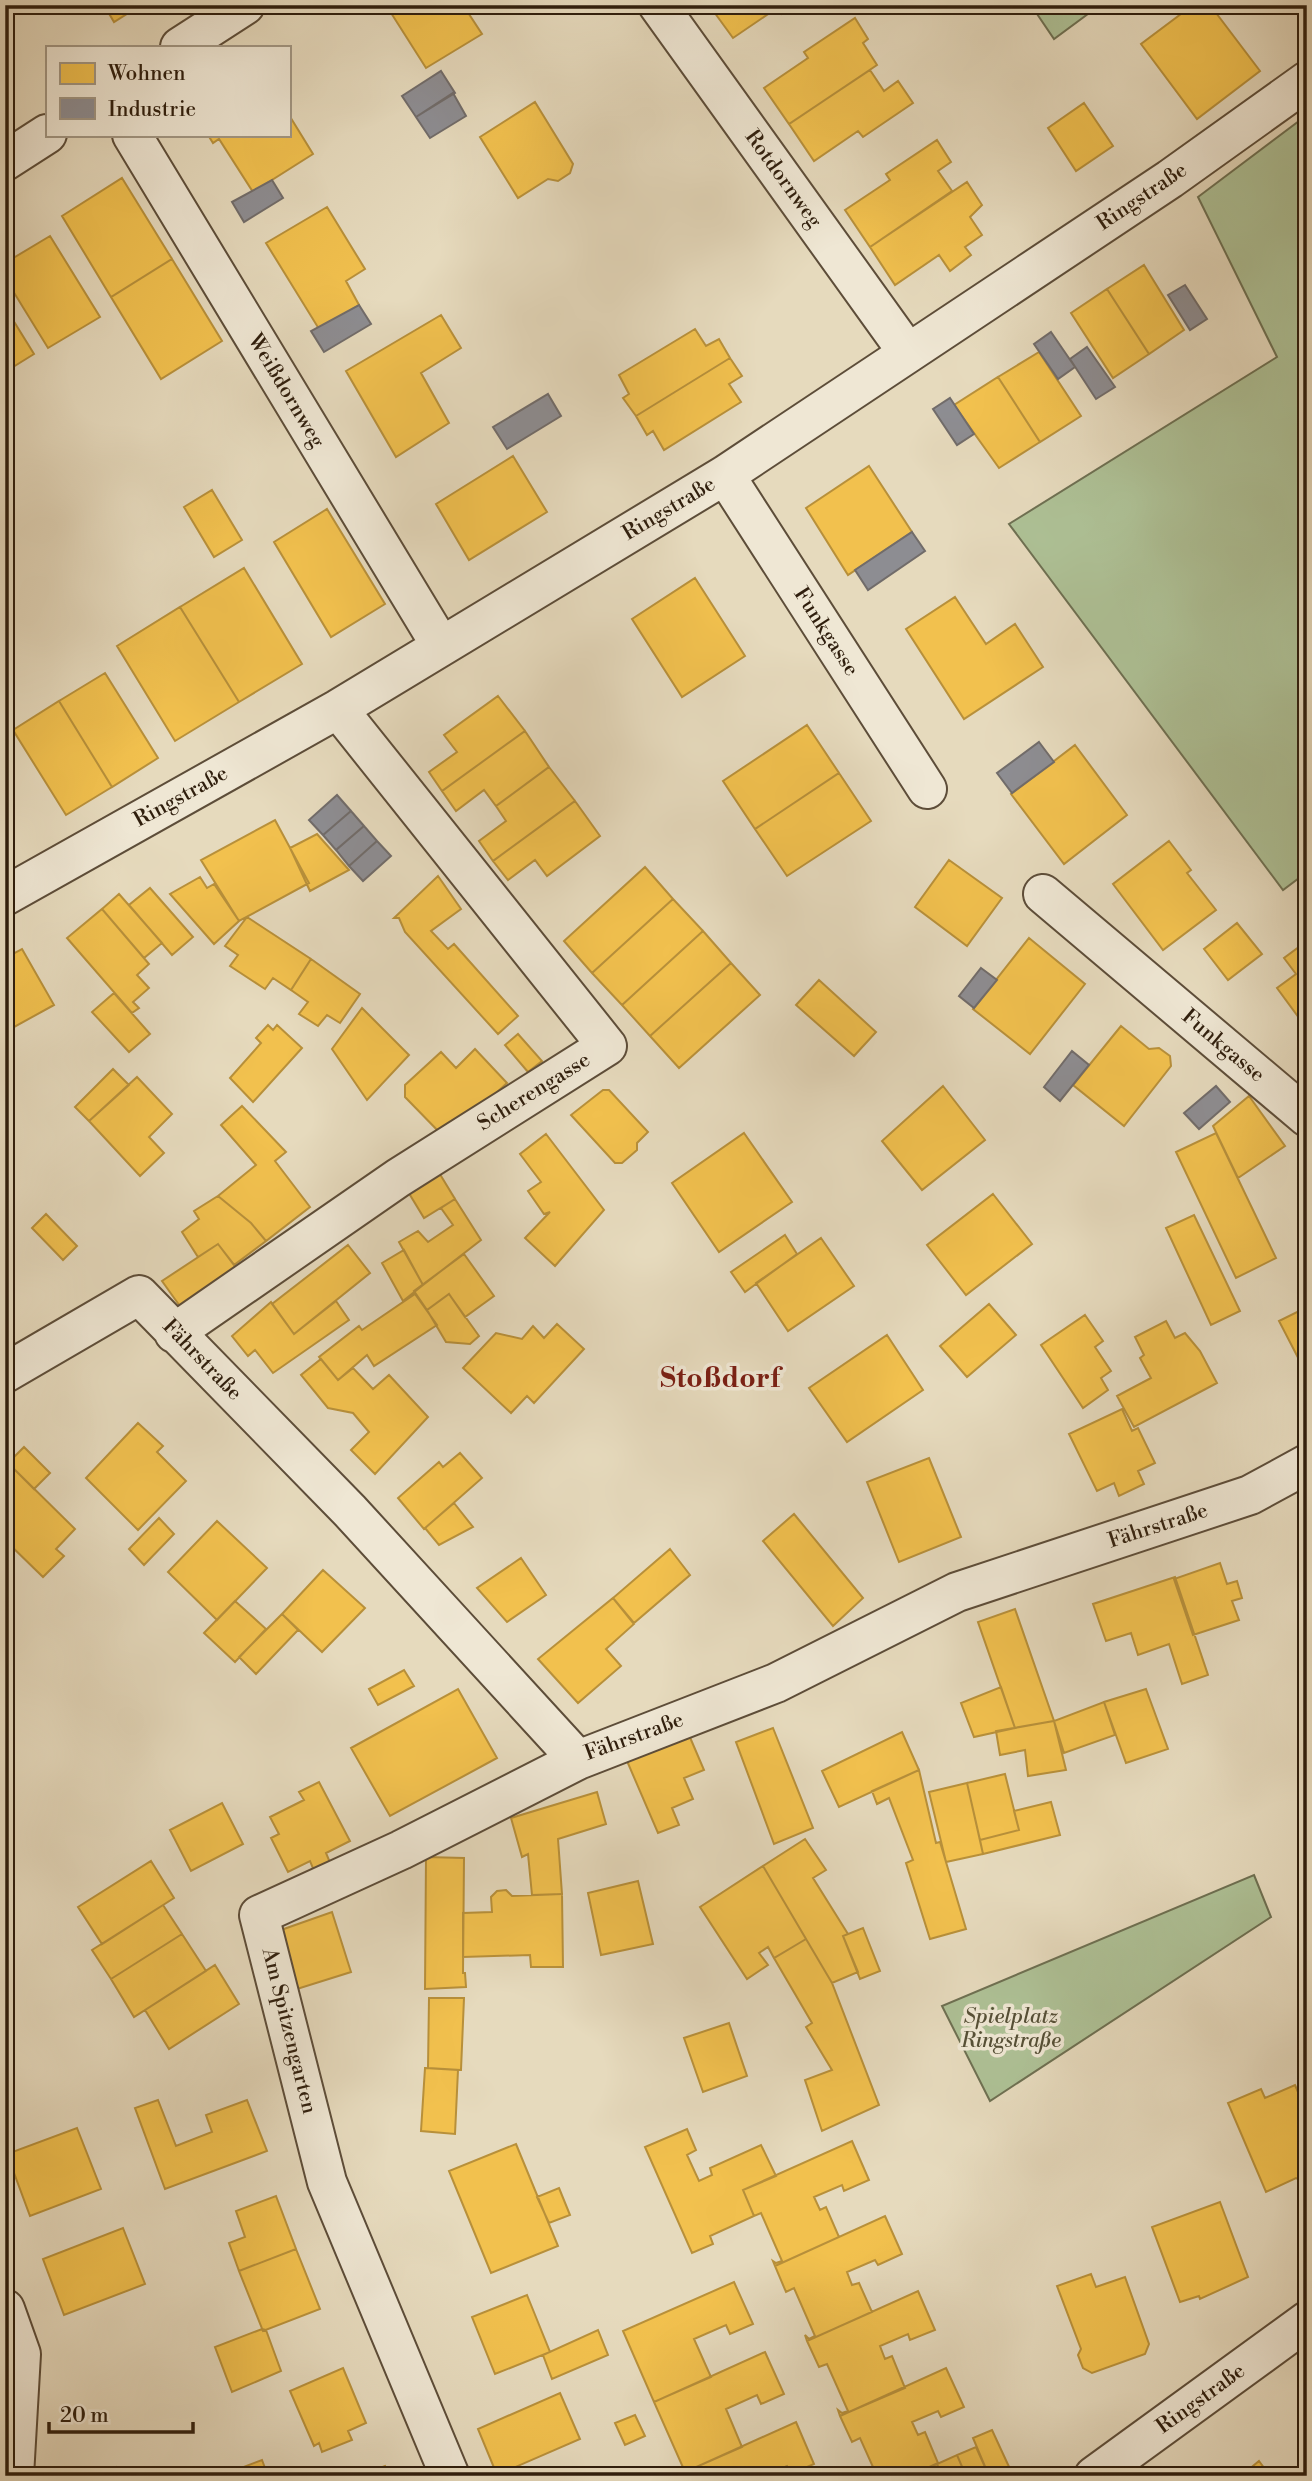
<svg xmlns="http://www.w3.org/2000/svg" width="1312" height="2481" viewBox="0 0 1312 2481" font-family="'Libre Bodoni',serif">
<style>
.green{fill:#aec196;stroke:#6e7052;stroke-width:2}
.homes{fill:#f2c14e;stroke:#b8903a;stroke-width:2}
.industry{fill:#8d8d92;stroke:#716c6a;stroke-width:2}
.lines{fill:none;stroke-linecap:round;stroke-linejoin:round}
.minor-casing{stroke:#5d4d39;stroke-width:42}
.minor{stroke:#efe7d4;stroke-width:38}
.labels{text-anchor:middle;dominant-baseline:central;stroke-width:7;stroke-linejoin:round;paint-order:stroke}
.street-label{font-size:21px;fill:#2f1e0d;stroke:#efe7d4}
.park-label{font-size:21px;font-style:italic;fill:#554f36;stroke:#efe7d4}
.district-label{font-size:28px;font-weight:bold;fill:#7a1f14;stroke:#efe7d4}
</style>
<rect width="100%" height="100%" fill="#e6dabd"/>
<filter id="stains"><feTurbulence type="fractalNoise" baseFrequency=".00286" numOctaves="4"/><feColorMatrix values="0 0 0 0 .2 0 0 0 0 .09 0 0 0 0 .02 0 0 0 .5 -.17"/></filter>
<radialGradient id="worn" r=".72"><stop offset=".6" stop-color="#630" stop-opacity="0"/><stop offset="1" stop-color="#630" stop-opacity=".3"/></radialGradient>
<path class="green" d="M 1031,5 L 1100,5 L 1054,39 Z
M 1307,115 L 1307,872 L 1283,890 L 1009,524 L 1277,357 L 1198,197 Z
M 1254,1875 L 1271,1917 L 990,2101 L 942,2006 Z"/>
<path class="homes" d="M 104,5 L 141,5 L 114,22 Z
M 386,5 L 463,5 L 482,34 L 426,68 Z
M 709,5 L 795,5 L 782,14 L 777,8 L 733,38 Z
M 1193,5 L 1210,5 L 1260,71 L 1197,119 L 1141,44 Z
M 855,18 L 868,39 L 863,43 L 877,65 L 789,124 L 764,88 L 808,58 L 804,52 Z
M 870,70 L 884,91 L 898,81 L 913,103 L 863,137 L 858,131 L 814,161 L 789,124 Z
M 535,102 L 573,164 L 570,173 L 558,181 L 548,179 L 518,198 L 480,137 Z
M 1084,103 L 1113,146 L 1076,171 L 1048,128 Z
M 289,115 L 313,154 L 253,192 L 219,139 L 213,143 L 208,135 L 289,135 Z
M 937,140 L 951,162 L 938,171 L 952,191 L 870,247 L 845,210 L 890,180 L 886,174 Z
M 122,178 L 172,259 L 111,297 L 62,216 Z
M 967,182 L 982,205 L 970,217 L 982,235 L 965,247 L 971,255 L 950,271 L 939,255 L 895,285 L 870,247 Z
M 327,207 L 365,269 L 346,281 L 359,305 L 319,329 L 266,243 Z
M 50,236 L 100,317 L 48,348 L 5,278 L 5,263 Z
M 172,259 L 222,341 L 161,379 L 111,297 Z
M 1144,265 L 1184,330 L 1149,354 L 1107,289 Z
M 1107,289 L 1149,354 L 1113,378 L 1071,313 Z
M 5,307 L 34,354 L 5,372 Z
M 441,315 L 461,348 L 421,373 L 449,423 L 396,457 L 346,371 Z
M 695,329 L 706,346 L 719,339 L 730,358 L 636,416 L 623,398 L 629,394 L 619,375 Z
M 1039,352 L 1081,416 L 1040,442 L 998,377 Z
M 730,358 L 742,376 L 729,384 L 741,402 L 664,450 L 653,431 L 647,435 L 636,416 Z
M 998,377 L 1040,442 L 999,468 L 954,405 Z
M 513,456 L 547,512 L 469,560 L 436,504 Z
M 869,466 L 912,532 L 848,575 L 806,508 Z
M 212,490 L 242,540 L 214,557 L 184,507 Z
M 327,509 L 385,604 L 331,637 L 274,542 Z
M 244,568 L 302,664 L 239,702 L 180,607 Z
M 695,578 L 745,656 L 682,697 L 632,619 Z
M 955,597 L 986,644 L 1015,624 L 1043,667 L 964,719 L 906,629 Z
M 180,607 L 239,702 L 175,741 L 117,646 Z
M 105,673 L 158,758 L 112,787 L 59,701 Z
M 498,696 L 525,731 L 442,791 L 429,772 L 457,752 L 444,735 Z
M 59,701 L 112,787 L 66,815 L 13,730 Z
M 807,725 L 839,773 L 755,829 L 723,781 Z
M 525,731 L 549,767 L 496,806 L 484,790 L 456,811 L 442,791 Z
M 1075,745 L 1127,815 L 1064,864 L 1011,794 Z
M 549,767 L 575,801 L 493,861 L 479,841 L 506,821 L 496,806 Z
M 839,773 L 871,821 L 787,876 L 755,829 Z
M 575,801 L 600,836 L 547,876 L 535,860 L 508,880 L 493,861 Z
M 275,820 L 309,883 L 239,921 L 201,860 Z
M 317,834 L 349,870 L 310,891 L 290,848 Z
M 1169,841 L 1191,870 L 1187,873 L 1216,910 L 1163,950 L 1113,884 Z
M 949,860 L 1002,898 L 967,946 L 915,907 Z
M 645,867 L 673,899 L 592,973 L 564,941 Z
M 438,876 L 461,909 L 431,931 L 448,949 L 454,944 L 518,1016 L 498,1034 L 405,932 L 399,918 L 394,918 Z
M 200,877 L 207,888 L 214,884 L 239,921 L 214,944 L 170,894 Z
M 150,888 L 193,937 L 172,955 L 129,905 Z
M 119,894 L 162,943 L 144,958 L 102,909 Z
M 673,899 L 703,931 L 622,1005 L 592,973 Z
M 102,909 L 149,964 L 137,975 L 149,988 L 133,1002 L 139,1008 L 132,1013 L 67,938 Z
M 247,917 L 311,959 L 291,990 L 273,978 L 265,989 L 230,966 L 238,955 L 225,946 Z
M 1237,923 L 1262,954 L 1228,980 L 1204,949 Z
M 703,931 L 731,963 L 650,1036 L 622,1005 Z
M 1029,938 L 1085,984 L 1030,1054 L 973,1009 Z
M 1307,941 L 1307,1019 L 1302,1022 L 1277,988 L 1296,974 L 1284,958 Z
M 22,949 L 54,1005 L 5,1032 L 5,958 Z
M 311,959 L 360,994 L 340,1023 L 327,1015 L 318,1026 L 299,1014 L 308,1002 L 291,990 Z
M 731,963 L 760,995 L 679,1068 L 650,1036 Z
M 819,980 L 876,1032 L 854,1056 L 796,1005 Z
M 114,993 L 150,1034 L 129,1052 L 92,1012 Z
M 362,1008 L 409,1055 L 367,1100 L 332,1049 Z
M 268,1025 L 273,1030 L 277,1025 L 302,1048 L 253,1102 L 230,1078 L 261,1043 L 256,1038 Z
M 1121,1026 L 1149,1049 L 1159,1048 L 1170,1056 L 1171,1066 L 1124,1126 L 1073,1085 Z
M 518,1034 L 542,1061 L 528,1072 L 505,1045 Z
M 475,1049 L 507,1083 L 446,1139 L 405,1097 L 405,1085 L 441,1052 L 456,1068 Z
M 113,1069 L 129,1085 L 89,1121 L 75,1107 Z
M 137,1077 L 172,1114 L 149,1137 L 164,1153 L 140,1176 L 89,1121 Z
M 943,1086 L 985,1140 L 922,1190 L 882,1141 Z
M 603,1090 L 609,1090 L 648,1132 L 637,1143 L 637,1150 L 622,1163 L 615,1163 L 571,1115 Z
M 1249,1096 L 1285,1146 L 1238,1178 L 1213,1126 Z
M 242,1106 L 286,1152 L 275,1161 L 310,1207 L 266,1241 L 251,1223 L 218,1196 L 256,1165 L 221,1125 Z
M 744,1133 L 792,1202 L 719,1252 L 672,1183 Z
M 1216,1133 L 1276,1258 L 1236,1278 L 1176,1152 Z
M 546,1134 L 604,1210 L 555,1266 L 525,1238 L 550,1212 L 544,1214 L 528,1191 L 541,1182 L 520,1154 Z
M 438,1171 L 455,1199 L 424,1218 L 407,1190 Z
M 993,1194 L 1032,1244 L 966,1295 L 927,1245 Z
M 218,1196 L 251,1223 L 266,1241 L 234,1265 L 218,1244 L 198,1257 L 182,1232 L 199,1219 L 194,1211 Z
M 455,1199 L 481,1240 L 423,1285 L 399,1242 L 418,1231 L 428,1242 L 453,1225 L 441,1208 Z
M 46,1214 L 77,1246 L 63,1260 L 32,1228 Z
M 1194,1215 L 1240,1311 L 1211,1325 L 1166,1228 Z
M 785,1235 L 797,1254 L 745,1292 L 731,1272 Z
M 821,1238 L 854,1286 L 788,1331 L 756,1283 Z
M 218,1244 L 239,1271 L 182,1309 L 162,1281 Z
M 348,1245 L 370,1273 L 294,1334 L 272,1304 Z
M 404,1250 L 423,1285 L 403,1301 L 382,1263 Z
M 464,1254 L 494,1296 L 465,1317 L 449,1294 L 427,1310 L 414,1291 Z
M 415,1294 L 437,1325 L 374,1366 L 367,1355 L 338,1380 L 319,1357 L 359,1326 L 362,1330 Z
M 449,1294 L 479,1336 L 470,1344 L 446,1342 L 427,1310 Z
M 336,1301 L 349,1320 L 273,1373 L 255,1350 L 248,1356 L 232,1336 L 271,1302 L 294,1334 Z
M 989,1304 L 1016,1335 L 967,1377 L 940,1346 Z
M 1307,1307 L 1307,1375 L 1279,1321 Z
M 1085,1315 L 1103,1341 L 1095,1347 L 1111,1371 L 1101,1378 L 1108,1390 L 1083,1408 L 1041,1345 Z
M 1166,1321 L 1175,1338 L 1185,1333 L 1200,1351 L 1217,1383 L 1134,1427 L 1117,1396 L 1151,1378 L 1140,1358 L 1144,1355 L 1135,1337 Z
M 557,1324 L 584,1349 L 534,1403 L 527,1396 L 511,1413 L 463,1368 L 496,1333 L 522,1339 L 533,1326 L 544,1338 Z
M 887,1335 L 923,1390 L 847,1442 L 809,1388 Z
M 321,1359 L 338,1380 L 353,1368 L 373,1389 L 389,1375 L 428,1417 L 375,1474 L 351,1450 L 369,1432 L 353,1413 L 328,1408 L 301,1375 Z
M 1122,1409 L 1132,1431 L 1138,1428 L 1155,1463 L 1138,1471 L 1144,1484 L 1119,1496 L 1114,1483 L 1097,1491 L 1069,1434 Z
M 138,1423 L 163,1446 L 157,1452 L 186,1481 L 138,1530 L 86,1478 Z
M 24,1447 L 50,1473 L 34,1489 L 8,1463 Z
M 460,1453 L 482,1478 L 424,1529 L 398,1498 L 439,1462 L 443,1467 Z
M 929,1458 L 961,1537 L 899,1562 L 867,1482 Z
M 8,1463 L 75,1529 L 56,1549 L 64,1556 L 43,1577 L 5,1540 L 5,1466 Z
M 454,1503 L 473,1527 L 439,1545 L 425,1528 Z
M 794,1514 L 863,1598 L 833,1626 L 763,1541 Z
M 159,1518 L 174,1534 L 144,1565 L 129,1549 Z
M 217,1521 L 267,1568 L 217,1620 L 168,1572 Z
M 670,1549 L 690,1575 L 634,1623 L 613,1598 Z
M 521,1558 L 546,1595 L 507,1622 L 477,1588 Z
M 1220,1563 L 1227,1584 L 1237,1581 L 1242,1598 L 1232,1601 L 1239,1620 L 1193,1635 L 1174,1579 Z
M 323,1570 L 365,1608 L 322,1652 L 282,1614 Z
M 1175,1577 L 1208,1675 L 1182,1684 L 1169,1644 L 1138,1655 L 1131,1633 L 1106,1641 L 1093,1604 Z
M 613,1598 L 634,1624 L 606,1649 L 621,1666 L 578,1703 L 538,1659 Z
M 235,1601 L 266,1629 L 235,1662 L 204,1633 Z
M 1307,1606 L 1307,1626 L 1299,1610 Z
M 1015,1609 L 1054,1721 L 1015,1728 L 978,1622 Z
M 282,1614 L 298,1630 L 256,1674 L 239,1657 Z
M 404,1670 L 414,1686 L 378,1705 L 369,1689 Z
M 1001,1687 L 1015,1728 L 974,1737 L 961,1703 Z
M 458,1689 L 497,1758 L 390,1816 L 351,1748 Z
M 1146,1689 L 1168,1749 L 1126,1763 L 1104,1702 Z
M 1104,1702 L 1115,1735 L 1064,1753 L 1054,1721 Z
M 1054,1721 L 1066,1770 L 1028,1776 L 1025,1750 L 1000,1755 L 996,1731 Z
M 773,1728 L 813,1828 L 774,1844 L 736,1742 Z
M 902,1732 L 919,1770 L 839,1807 L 822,1771 Z
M 689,1735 L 704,1770 L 684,1778 L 693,1799 L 672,1808 L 679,1825 L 658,1833 L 627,1761 Z
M 919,1770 L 936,1843 L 940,1842 L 966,1929 L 930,1939 L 906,1863 L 913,1860 L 889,1798 L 877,1804 L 872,1791 Z
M 1005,1774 L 1019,1830 L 980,1840 L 967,1783 Z
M 319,1782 L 350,1841 L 326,1853 L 331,1865 L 315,1873 L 310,1861 L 288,1872 L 271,1838 L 279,1834 L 270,1817 L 304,1800 L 299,1792 Z
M 967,1783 L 983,1854 L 946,1862 L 929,1792 Z
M 597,1792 L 606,1824 L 558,1839 L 562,1894 L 532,1895 L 528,1854 L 522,1857 L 511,1818 Z
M 1051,1802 L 1060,1835 L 983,1854 L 980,1840 L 1019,1830 L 1014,1811 Z
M 222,1803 L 243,1844 L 191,1871 L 170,1830 Z
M 805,1839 L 826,1870 L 813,1878 L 848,1934 L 843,1936 L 858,1972 L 832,1983 L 763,1866 Z
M 426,1857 L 464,1858 L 463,1973 L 465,1973 L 466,1987 L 425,1989 Z
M 151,1861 L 174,1898 L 102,1944 L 78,1907 Z
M 763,1866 L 806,1939 L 774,1958 L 768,1947 L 759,1953 L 768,1965 L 747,1979 L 700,1907 Z
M 638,1881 L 653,1944 L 601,1955 L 588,1893 Z
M 506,1890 L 512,1896 L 562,1894 L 563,1967 L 531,1967 L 530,1955 L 463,1957 L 463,1913 L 492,1912 L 491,1897 L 497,1891 Z
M 163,1905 L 182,1934 L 111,1979 L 92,1950 Z
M 332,1912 L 351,1972 L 297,1989 L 281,1930 Z
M 863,1928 L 880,1971 L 860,1979 L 843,1936 Z
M 182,1934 L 206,1971 L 134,2017 L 111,1979 Z
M 806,1939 L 832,1983 L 879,2105 L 822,2131 L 805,2080 L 832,2070 L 806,2027 L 812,2023 L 774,1958 Z
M 215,1965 L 239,2004 L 169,2049 L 145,2010 Z
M 5,1970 L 12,1989 L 5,1992 Z
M 429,1998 L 464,1998 L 461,2070 L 428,2068 Z
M 729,2023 L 747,2076 L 703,2092 L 684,2038 Z
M 425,2068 L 458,2070 L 455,2134 L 421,2131 Z
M 1295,2085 L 1307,2113 L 1307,2180 L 1306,2183 L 1296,2178 L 1266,2192 L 1228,2103 L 1261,2089 L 1265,2098 Z
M 158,2100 L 176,2146 L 212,2132 L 206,2115 L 247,2100 L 267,2151 L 165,2189 L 135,2108 Z
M 77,2128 L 101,2189 L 30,2216 L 7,2154 Z
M 687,2129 L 696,2150 L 687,2155 L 699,2181 L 712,2175 L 710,2168 L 761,2145 L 776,2176 L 743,2190 L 754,2216 L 710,2236 L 713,2244 L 692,2253 L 645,2147 Z
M 852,2141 L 869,2180 L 844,2191 L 842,2185 L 814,2197 L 820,2210 L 826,2207 L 839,2237 L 775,2266 L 773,2261 L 776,2263 L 782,2261 L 761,2213 L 754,2216 L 743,2190 Z
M 516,2144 L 558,2246 L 491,2273 L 449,2171 Z
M 559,2188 L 570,2215 L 549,2223 L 537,2197 Z
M 276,2196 L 296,2249 L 239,2271 L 229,2243 L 245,2237 L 236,2211 Z
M 1220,2202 L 1248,2277 L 1200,2299 L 1199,2296 L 1180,2302 L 1152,2227 Z
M 885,2216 L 902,2254 L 878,2265 L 875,2260 L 847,2272 L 852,2285 L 859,2283 L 872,2312 L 807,2341 L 805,2335 L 809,2339 L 815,2336 L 794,2288 L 786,2292 L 775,2266 Z
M 123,2228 L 145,2284 L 64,2315 L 43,2259 Z
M 296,2249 L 320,2309 L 263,2331 L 239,2271 Z
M 1091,2274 L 1096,2287 L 1125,2277 L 1149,2344 L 1145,2354 L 1092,2373 L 1083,2368 L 1078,2355 L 1081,2349 L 1057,2286 Z
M 734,2282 L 753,2324 L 730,2334 L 726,2325 L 694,2339 L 711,2377 L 654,2402 L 623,2331 Z
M 918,2291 L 935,2330 L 910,2340 L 908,2334 L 880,2346 L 885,2359 L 892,2356 L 905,2388 L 840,2416 L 838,2410 L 842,2413 L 848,2411 L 827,2364 L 819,2367 L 807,2341 Z
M 527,2295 L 550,2352 L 495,2374 L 472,2317 Z
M 262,2329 L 266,2330 L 281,2371 L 232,2392 L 215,2347 Z
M 598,2330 L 608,2355 L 552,2379 L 543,2355 Z
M 765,2352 L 784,2394 L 761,2404 L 757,2395 L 726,2409 L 742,2447 L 685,2472 L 654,2402 Z
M 343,2368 L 366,2423 L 348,2431 L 352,2440 L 322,2452 L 319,2443 L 314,2446 L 290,2391 Z
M 946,2368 L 964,2407 L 941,2417 L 938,2411 L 912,2422 L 918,2435 L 925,2432 L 938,2463 L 910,2476 L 877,2476 L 860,2438 L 852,2442 L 840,2416 Z
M 560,2393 L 580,2439 L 497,2475 L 478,2429 Z
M 635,2415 L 645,2436 L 625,2445 L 615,2423 Z
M 796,2422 L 814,2464 L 791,2474 L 787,2466 L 764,2476 L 686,2476 L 685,2472 Z
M 992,2430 L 1010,2469 L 989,2476 L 973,2438 Z
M 976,2447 L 989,2476 L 966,2476 L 957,2455 Z
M 957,2455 L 966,2476 L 942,2476 L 937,2464 Z
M 262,2460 L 268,2476 L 220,2476 Z
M 1259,2461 L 1270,2476 L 1241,2476 Z
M 937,2464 L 942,2476 L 918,2476 L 917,2473 Z
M 385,2466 L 388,2476 L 358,2476 Z
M 116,2467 L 119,2476 L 95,2476 Z"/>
<path class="industry" d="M 441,71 L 455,93 L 416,117 L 402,96 Z
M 453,93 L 466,116 L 430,138 L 416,117 Z
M 272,180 L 283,198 L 244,222 L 232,202 Z
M 1185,285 L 1207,319 L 1190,330 L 1168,295 Z
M 359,305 L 371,324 L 324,352 L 311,331 Z
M 1051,332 L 1075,367 L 1058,379 L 1034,344 Z
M 1087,347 L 1115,387 L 1096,399 L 1070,359 Z
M 548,394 L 561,416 L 507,449 L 493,427 Z
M 950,398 L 974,434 L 957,445 L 933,409 Z
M 912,532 L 925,551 L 868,590 L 855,570 Z
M 1039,742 L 1054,762 L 1012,793 L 997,773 Z
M 337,795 L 351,811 L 323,835 L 309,820 Z
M 351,811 L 364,826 L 336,850 L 323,835 Z
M 364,826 L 377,841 L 349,866 L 336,850 Z
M 377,841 L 391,856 L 363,881 L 349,866 Z
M 981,968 L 997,980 L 974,1008 L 959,996 Z
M 1072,1051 L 1089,1065 L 1060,1101 L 1044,1087 Z
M 1216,1086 L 1230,1102 L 1199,1129 L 1184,1113 Z"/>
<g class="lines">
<g class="minor-casing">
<path id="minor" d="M 658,5 L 908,353
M 180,47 L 245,5
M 132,135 L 441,646
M 5,161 L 47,134
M 725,475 L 927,789
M 1043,894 L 1307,1117
M 5,896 L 338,709 L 725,475 L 1170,179 L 1307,81
M 174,1333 L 398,1178 L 607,1046 L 338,709
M 5,1373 L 139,1295 L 350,1511 L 578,1760 L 776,1683 L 957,1592 L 1250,1495 L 1307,1464
M 5,2309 L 21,2354 L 14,2476
M 450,2476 L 327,2182 L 259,1915 L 401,1850 L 578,1760
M 1094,2476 L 1307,2321"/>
</g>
<use href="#minor" class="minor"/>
</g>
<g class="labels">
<g class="street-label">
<text transform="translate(783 179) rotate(54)">Rotdornweg</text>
<text transform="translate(1142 197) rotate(-34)">Ringstraße</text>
<text transform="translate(286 391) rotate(59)">Weißdornweg</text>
<text transform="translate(669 509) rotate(-31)">Ringstraße</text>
<text transform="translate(826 632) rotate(57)">Funkgasse</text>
<text transform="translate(181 797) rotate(-29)">Ringstraße</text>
<text transform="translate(1223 1046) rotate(40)">Funkgasse</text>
<text transform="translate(534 1092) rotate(-32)">Scherengasse</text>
<text transform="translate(202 1360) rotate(46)">Fährstraße</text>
<text transform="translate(1158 1526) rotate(-18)">Fährstraße</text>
<text transform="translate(634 1737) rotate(-20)">Fährstraße</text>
<text transform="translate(289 2031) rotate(76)">Am Spitzengarten</text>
<text transform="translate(1201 2399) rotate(-36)">Ringstraße</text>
</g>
<g class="park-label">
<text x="1011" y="2017">Spielplatz<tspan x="1011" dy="24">Ringstraße</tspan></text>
</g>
<g class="district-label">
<text x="720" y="1378">Stoßdorf</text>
</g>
</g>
<rect width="1312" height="2481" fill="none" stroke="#e6dabd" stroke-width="28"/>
<rect x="7" y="7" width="1298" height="2467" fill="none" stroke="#2f1e0d" stroke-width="3.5"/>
<rect x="14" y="14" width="1284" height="2453" fill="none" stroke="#2f1e0d" stroke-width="2"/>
<rect x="46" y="46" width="245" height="91" fill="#efe7d4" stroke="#a29784" stroke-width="2"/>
<rect x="60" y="63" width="35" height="21" fill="#f2c14e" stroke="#a29784" stroke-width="2"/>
<text x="108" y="80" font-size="21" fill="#2f1e0d">Wohnen</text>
<rect x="60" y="98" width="35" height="21" fill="#8d8d92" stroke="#a29784" stroke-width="2"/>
<text x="108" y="116" font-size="21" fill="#2f1e0d">Industrie</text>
<path d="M49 2422v10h144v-10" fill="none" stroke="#2f1e0d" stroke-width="3.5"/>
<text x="60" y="2422" font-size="21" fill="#2f1e0d" stroke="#efe7d4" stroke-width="5" paint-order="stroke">20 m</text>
<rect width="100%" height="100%" filter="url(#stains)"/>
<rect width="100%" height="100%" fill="url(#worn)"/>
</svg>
